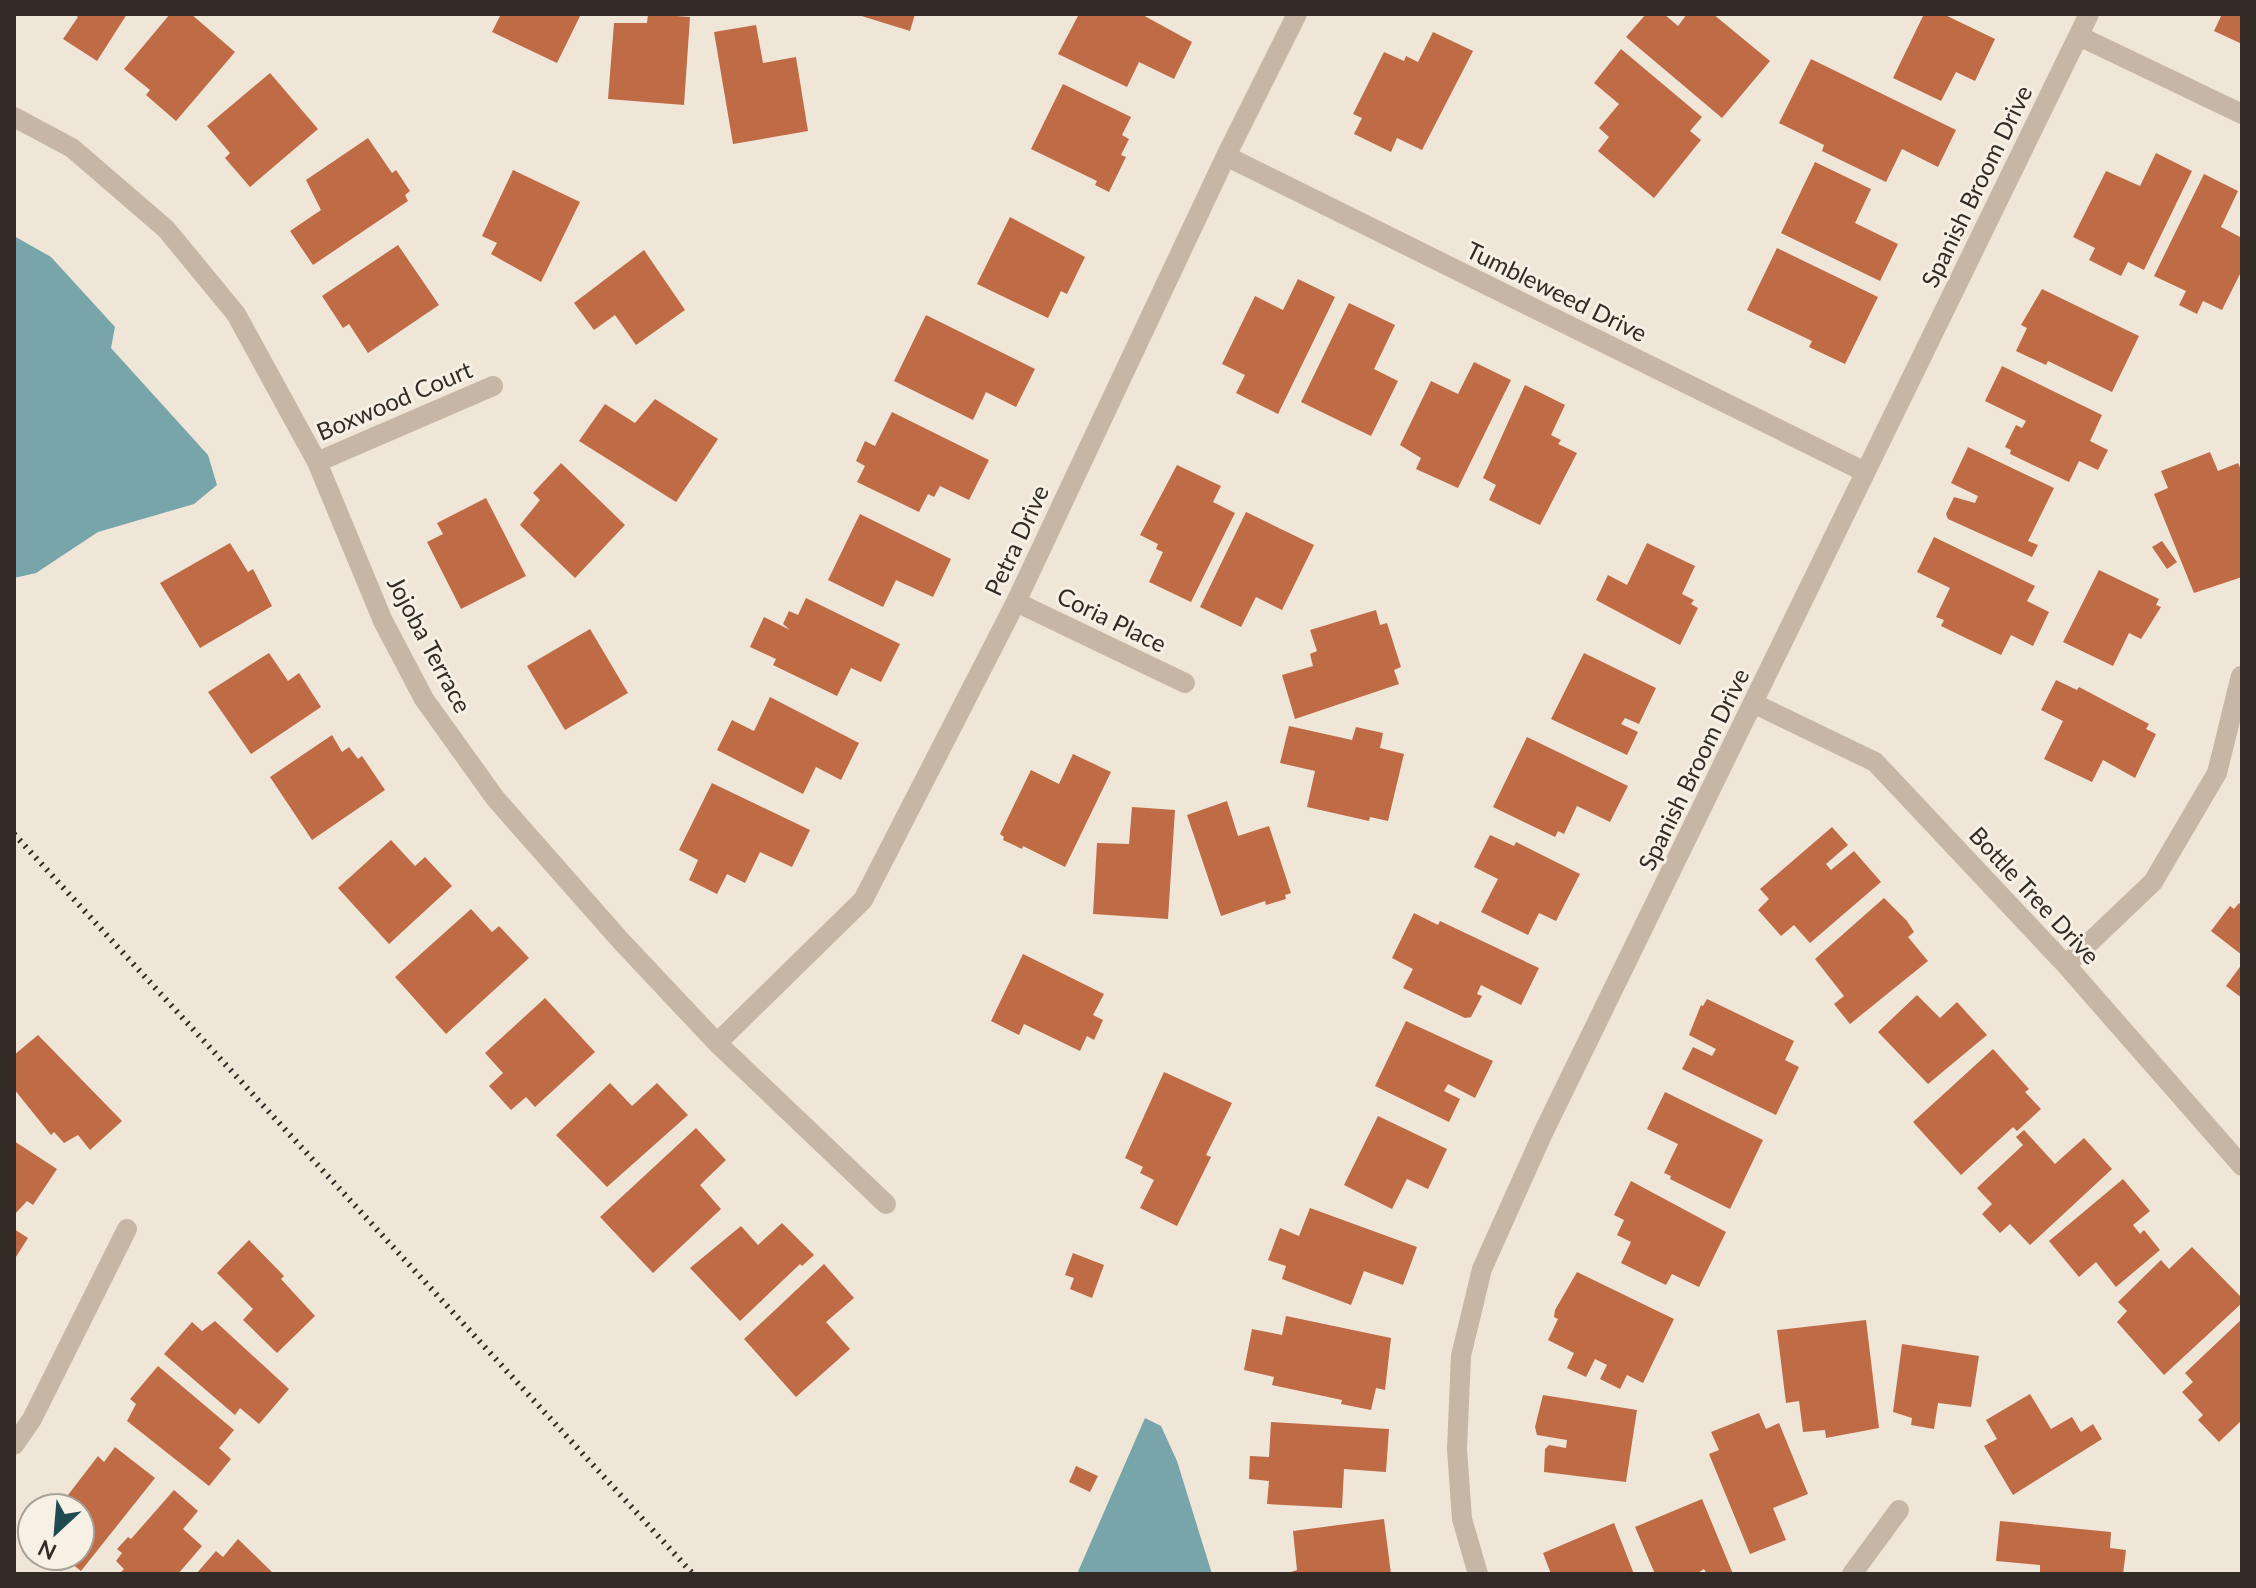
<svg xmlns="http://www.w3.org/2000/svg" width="2256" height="1588" viewBox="0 0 2256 1588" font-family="Lato,sans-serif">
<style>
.water{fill:#78a5aa}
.building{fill:#bf6b46}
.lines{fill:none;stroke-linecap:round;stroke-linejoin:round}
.minor{stroke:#c6b6a5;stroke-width:20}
.rail{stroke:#322b26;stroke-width:6;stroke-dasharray:2 6;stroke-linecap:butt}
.labels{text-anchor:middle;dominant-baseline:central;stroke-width:6;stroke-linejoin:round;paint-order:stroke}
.street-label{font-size:24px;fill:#322b26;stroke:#f7f0e4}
</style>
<rect width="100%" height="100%" fill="#efe6d8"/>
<path class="water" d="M 14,236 L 51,257 L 115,327 L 111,348 L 208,455 L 217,485 L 194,504 L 98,532 L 36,573 L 14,578 Z
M 1145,1418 L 1161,1426 L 1177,1461 L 1212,1574 L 1077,1574 Z"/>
<path class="building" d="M 74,14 L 127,14 L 97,61 L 63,39 L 78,17 Z
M 170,14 L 191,14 L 235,52 L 176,121 L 146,95 L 150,90 L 124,69 Z
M 501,14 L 581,14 L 557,63 L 492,32 Z
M 648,14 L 690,17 L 684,105 L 608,99 L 614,23 L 647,23 Z
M 855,14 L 915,14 L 910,31 Z
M 1079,14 L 1141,14 L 1192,42 L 1174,79 L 1139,62 L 1127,87 L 1058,54 Z
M 1646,14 L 1664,14 L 1678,26 L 1687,14 L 1713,14 L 1770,61 L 1722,118 L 1626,37 Z
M 1924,14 L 1943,14 L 1995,39 L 1975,81 L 1956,72 L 1941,101 L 1893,78 Z
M 2222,14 L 2242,14 L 2242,44 L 2214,31 Z
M 756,25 L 763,63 L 796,57 L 808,131 L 733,144 L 714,32 Z
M 1433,32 L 1473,51 L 1422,150 L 1397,138 L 1391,152 L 1354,134 L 1362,118 L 1353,114 L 1384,52 L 1404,61 L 1406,56 L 1418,62 Z
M 1621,49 L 1702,117 L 1690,131 L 1701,140 L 1654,198 L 1598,151 L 1609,137 L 1599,128 L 1619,104 L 1594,83 Z
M 1811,59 L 1956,130 L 1938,167 L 1902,149 L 1886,182 L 1822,151 L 1824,145 L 1779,123 Z
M 270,73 L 318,129 L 250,187 L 225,158 L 230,153 L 207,126 Z
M 1063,84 L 1131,117 L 1122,135 L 1129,139 L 1121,155 L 1126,157 L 1109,192 L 1095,185 L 1097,181 L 1031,149 Z
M 368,138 L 392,173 L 396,170 L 410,191 L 405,195 L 408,201 L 313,265 L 290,231 L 321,210 L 306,180 Z
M 2156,153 L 2192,171 L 2144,270 L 2128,262 L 2121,276 L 2089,260 L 2095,248 L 2073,237 L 2106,171 L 2140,186 Z
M 1815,162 L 1871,189 L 1855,223 L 1898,244 L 1880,281 L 1781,233 Z
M 513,170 L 580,202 L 541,282 L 491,254 L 497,243 L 482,236 Z
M 2204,174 L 2238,191 L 2221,227 L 2242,238 L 2242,270 L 2222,310 L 2203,301 L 2197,314 L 2179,305 L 2186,291 L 2154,276 Z
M 1010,217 L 1085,257 L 1067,294 L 1061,291 L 1048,318 L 977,284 Z
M 398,245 L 439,305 L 368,353 L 349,324 L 343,328 L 322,296 Z
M 1777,248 L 1878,297 L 1845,364 L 1809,347 L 1812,341 L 1747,310 Z
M 644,250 L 685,310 L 636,345 L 615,315 L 594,330 L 574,303 Z
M 1298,279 L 1335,297 L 1278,414 L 1236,393 L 1245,375 L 1222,364 L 1255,296 L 1283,310 Z
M 2042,289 L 2139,336 L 2112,392 L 2048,361 L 2046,365 L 2016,351 L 2027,328 L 2021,325 Z
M 1349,303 L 1395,325 L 1374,369 L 1398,381 L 1371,436 L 1301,402 Z
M 926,315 L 1035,369 L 1016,407 L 986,392 L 973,420 L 894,381 Z
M 1474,362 L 1511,380 L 1458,488 L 1416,469 L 1421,458 L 1400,445 L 1431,381 L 1458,394 Z
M 2002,366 L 2102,415 L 2090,441 L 2108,450 L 2098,470 L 2079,461 L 2069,482 L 2010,454 L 2011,450 L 2005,447 L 2016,425 L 2022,428 L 2026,421 L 1985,401 Z
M 1525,385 L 1565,405 L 1551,435 L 1561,440 L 1558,444 L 1577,453 L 1540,525 L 1489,500 L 1496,485 L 1483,478 Z
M 655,399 L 718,439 L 676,502 L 579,441 L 605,404 L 635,423 Z
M 892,412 L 989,460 L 969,500 L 940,486 L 934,497 L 928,494 L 919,512 L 857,482 L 865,466 L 856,461 L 865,441 L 875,446 Z
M 1968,447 L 2054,488 L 2028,541 L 2038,545 L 2032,557 L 1948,519 L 1946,514 L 1954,497 L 1975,503 L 1978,496 L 1951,483 Z
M 2210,452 L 2218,471 L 2238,463 L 2242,472 L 2242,577 L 2194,593 L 2154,494 L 2168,488 L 2161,471 Z
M 561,463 L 625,525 L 575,578 L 520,525 L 540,500 L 533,493 Z
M 1177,465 L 1221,486 L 1213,502 L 1235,513 L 1191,602 L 1149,582 L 1163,552 L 1156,549 L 1158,544 L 1140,535 Z
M 486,498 L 526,576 L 461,609 L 427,542 L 443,534 L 437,523 Z
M 1246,512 L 1314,545 L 1282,610 L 1256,597 L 1241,627 L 1200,607 Z
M 860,514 L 951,559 L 933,597 L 896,580 L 883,607 L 828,580 Z
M 1934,537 L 2035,586 L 2027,601 L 2049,612 L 2033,646 L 2011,635 L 2001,655 L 1941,626 L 1944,620 L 1936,617 L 1950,588 L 1917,572 Z
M 2162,541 L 2177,562 L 2167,569 L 2152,547 Z
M 230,543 L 248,572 L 253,569 L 272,606 L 200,648 L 160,583 Z
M 1647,543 L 1695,566 L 1682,594 L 1694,600 L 1691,604 L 1698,608 L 1680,645 L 1596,600 L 1608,575 L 1627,585 Z
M 2099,570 L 2159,599 L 2156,605 L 2161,607 L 2141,639 L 2129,633 L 2113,666 L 2063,642 Z
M 806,598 L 900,644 L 881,682 L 851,668 L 837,696 L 773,665 L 776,659 L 750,647 L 764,617 L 790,630 L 783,624 L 789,611 L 798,615 Z
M 1376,610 L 1380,625 L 1387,623 L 1401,667 L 1394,670 L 1399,684 L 1295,719 L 1282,675 L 1313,666 L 1310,654 L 1317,651 L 1310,630 Z
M 590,629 L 628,693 L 565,730 L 527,666 Z
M 269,653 L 288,681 L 299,673 L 321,707 L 251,754 L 208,692 Z
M 1584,653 L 1656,688 L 1639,724 L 1625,718 L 1621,724 L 1638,732 L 1627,755 L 1551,719 Z
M 2056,680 L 2077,690 L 2079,687 L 2149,724 L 2146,729 L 2156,734 L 2135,778 L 2103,760 L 2092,782 L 2044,759 L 2063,721 L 2041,710 Z
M 770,697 L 859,743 L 841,780 L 816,767 L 803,794 L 717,750 L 732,720 L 754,731 Z
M 1289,726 L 1352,740 L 1356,727 L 1383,733 L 1380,748 L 1404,754 L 1388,821 L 1370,817 L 1369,821 L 1307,807 L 1315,771 L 1280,763 Z
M 332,735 L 342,752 L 349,747 L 358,759 L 362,756 L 385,790 L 312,840 L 270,777 Z
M 1527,737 L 1628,786 L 1610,822 L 1577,806 L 1564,834 L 1558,831 L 1555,837 L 1493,807 Z
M 1073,754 L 1111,772 L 1065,867 L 1023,846 L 1022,849 L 1003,840 L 1004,837 L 1000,834 L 1031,770 L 1059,784 Z
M 712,783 L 810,830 L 792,867 L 760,852 L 745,883 L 727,874 L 717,894 L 689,880 L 698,860 L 679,850 Z
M 1227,801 L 1238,836 L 1269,826 L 1291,893 L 1285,895 L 1286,899 L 1266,905 L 1265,901 L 1221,916 L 1187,815 Z
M 1132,807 L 1175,810 L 1168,919 L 1093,914 L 1097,843 L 1129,844 Z
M 1832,827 L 1848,845 L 1826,864 L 1831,870 L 1854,851 L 1881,882 L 1810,943 L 1794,925 L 1781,936 L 1758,910 L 1769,899 L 1760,889 Z
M 1490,835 L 1514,846 L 1516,842 L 1580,874 L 1556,921 L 1539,913 L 1528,935 L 1481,912 L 1498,879 L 1474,867 Z
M 391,840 L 415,866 L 425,857 L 452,886 L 389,944 L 338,888 Z
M 1884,898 L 1907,921 L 1914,932 L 1908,937 L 1928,961 L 1850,1024 L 1834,1004 L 1844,996 L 1815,959 Z
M 2239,903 L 2242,906 L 2242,955 L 2211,931 L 2230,906 L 2234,909 Z
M 471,909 L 492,932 L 499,926 L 529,958 L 446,1034 L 395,977 Z
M 1414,913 L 1438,925 L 1440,921 L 1539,968 L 1521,1005 L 1481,985 L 1477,994 L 1482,996 L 1471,1017 L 1465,1018 L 1403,988 L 1413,969 L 1392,958 Z
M 1023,954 L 1104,994 L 1093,1015 L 1103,1020 L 1094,1040 L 1087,1036 L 1080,1051 L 1024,1024 L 1019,1035 L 991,1021 Z
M 2242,964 L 2242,998 L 2226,986 Z
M 1917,995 L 1940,1018 L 1957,1002 L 1987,1035 L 1928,1084 L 1878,1032 Z
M 545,998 L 595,1052 L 535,1107 L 526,1097 L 511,1110 L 489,1086 L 503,1073 L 485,1053 Z
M 1707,999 L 1794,1041 L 1785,1060 L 1799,1067 L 1776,1115 L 1682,1069 L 1693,1047 L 1712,1056 L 1716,1049 L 1689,1035 L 1701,1005 L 1703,1006 Z
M 1406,1021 L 1493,1061 L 1475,1098 L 1448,1084 L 1444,1091 L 1460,1099 L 1449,1122 L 1375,1086 Z
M 38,1035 L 122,1121 L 90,1150 L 78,1135 L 64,1143 L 54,1132 L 51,1135 L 14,1089 L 14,1055 Z
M 1993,1049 L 2029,1089 L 2025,1092 L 2041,1109 L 2017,1131 L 2013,1127 L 1961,1175 L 1913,1122 Z
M 1164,1072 L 1232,1103 L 1206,1155 L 1211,1157 L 1177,1226 L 1140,1208 L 1154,1180 L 1140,1173 L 1143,1167 L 1125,1158 Z
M 610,1083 L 632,1106 L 657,1083 L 688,1115 L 607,1187 L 556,1135 Z
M 1665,1092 L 1763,1140 L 1730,1209 L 1670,1179 L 1671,1176 L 1664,1173 L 1678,1144 L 1647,1129 Z
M 1378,1116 L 1447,1149 L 1428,1189 L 1407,1179 L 1392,1209 L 1344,1185 Z
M 696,1128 L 726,1160 L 700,1185 L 721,1209 L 653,1273 L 600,1217 Z
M 2024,1130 L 2055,1164 L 2084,1138 L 2112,1169 L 2030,1245 L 2010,1224 L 2000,1233 L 1982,1214 L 1992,1204 L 1977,1188 L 2023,1145 L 2016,1137 Z
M 14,1141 L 57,1169 L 33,1205 L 27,1201 L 14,1215 Z
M 2123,1179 L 2150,1211 L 2133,1225 L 2140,1234 L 2144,1230 L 2160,1250 L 2116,1287 L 2096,1262 L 2079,1277 L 2049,1241 Z
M 1631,1181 L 1726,1232 L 1699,1287 L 1672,1274 L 1666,1285 L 1621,1263 L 1631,1242 L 1617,1235 L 1624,1220 L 1614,1215 Z
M 1310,1208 L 1417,1247 L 1403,1285 L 1364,1271 L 1351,1305 L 1282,1279 L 1286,1266 L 1268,1260 L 1280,1228 L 1299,1236 Z
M 782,1223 L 814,1255 L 802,1266 L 800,1264 L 740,1321 L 690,1268 L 741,1226 L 758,1245 Z
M 14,1229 L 28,1238 L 14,1260 Z
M 249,1240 L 284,1276 L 281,1279 L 315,1316 L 277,1353 L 243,1320 L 253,1309 L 217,1273 Z
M 2192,1247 L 2242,1298 L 2242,1303 L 2164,1375 L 2117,1322 L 2127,1311 L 2118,1302 L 2161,1260 L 2169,1269 Z
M 1073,1253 L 1104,1265 L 1092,1298 L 1070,1289 L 1074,1278 L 1065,1275 Z
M 824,1264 L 854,1298 L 826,1322 L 850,1349 L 796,1397 L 744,1339 Z
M 1577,1272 L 1674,1319 L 1643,1383 L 1627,1375 L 1620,1389 L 1600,1379 L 1607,1365 L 1595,1359 L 1586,1377 L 1567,1368 L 1574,1353 L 1548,1340 L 1558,1319 L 1554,1317 L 1555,1310 Z
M 1286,1316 L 1391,1338 L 1385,1390 L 1376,1388 L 1371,1410 L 1341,1404 L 1342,1400 L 1272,1385 L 1274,1377 L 1244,1370 L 1252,1329 L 1282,1335 Z
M 2242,1319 L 2242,1420 L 2219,1442 L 2198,1420 L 2203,1415 L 2182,1392 L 2193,1382 L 2185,1373 Z
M 1866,1320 L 1879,1428 L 1826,1438 L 1825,1430 L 1803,1432 L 1799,1401 L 1786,1403 L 1777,1330 Z
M 215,1321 L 289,1389 L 259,1424 L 240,1408 L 235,1415 L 164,1354 L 192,1322 L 202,1331 Z
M 1902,1344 L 1979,1356 L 1971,1407 L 1938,1403 L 1934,1429 L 1911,1425 L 1912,1418 L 1893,1412 Z
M 158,1366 L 234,1430 L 219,1448 L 231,1459 L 209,1486 L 127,1421 L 136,1404 L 130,1399 Z
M 2030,1394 L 2051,1429 L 2072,1417 L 2081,1432 L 2093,1424 L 2102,1439 L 2013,1495 L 1984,1446 L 1997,1439 L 1986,1420 Z
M 1543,1395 L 1637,1410 L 1626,1482 L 1544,1472 L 1545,1449 L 1549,1445 L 1566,1448 L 1567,1440 L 1537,1435 L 1535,1427 Z
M 1759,1413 L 1766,1429 L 1779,1423 L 1808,1494 L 1773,1508 L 1786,1540 L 1750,1554 L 1709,1454 L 1719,1450 L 1711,1432 Z
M 1271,1422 L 1389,1429 L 1386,1472 L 1344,1469 L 1342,1508 L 1267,1504 L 1269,1481 L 1249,1479 L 1250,1456 L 1269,1457 Z
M 115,1447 L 155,1478 L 81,1571 L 62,1556 L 80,1556 L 80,1508 L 58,1508 L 98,1456 L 104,1462 Z
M 1076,1466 L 1098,1476 L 1090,1492 L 1069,1482 Z
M 174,1490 L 198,1511 L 183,1529 L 202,1546 L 178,1574 L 119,1574 L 124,1569 L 116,1561 L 122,1553 L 117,1549 L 128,1537 L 131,1539 Z
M 1702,1499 L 1733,1574 L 1707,1574 L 1704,1569 L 1696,1574 L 1655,1574 L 1635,1527 Z
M 1384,1519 L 1391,1574 L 1285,1574 L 1297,1570 L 1293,1531 Z
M 2000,1521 L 2111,1532 L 2110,1548 L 2126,1550 L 2123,1574 L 2040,1574 L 2040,1565 L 1996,1561 Z
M 1614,1523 L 1634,1574 L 1551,1574 L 1543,1553 Z
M 238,1539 L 274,1574 L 196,1574 L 216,1551 L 223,1557 Z"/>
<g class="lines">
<path class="minor" d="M 2079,36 L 2242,114
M 14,117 L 72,148 L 166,229 L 236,314 L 317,462 L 383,621 L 424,699 L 495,798 L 621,941 L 717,1043 L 886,1204
M 1226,156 L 1865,472
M 317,462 L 493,386
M 1016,602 L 1185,683
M 1755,704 L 1875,762 L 2066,965 L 2242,1166
M 2066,965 L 2153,882 L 2217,773 L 2241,676
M 717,1043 L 863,900 L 1016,602 L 1226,156 L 1297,14
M 14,1445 L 32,1419 L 127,1229
M 1478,1574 L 1462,1519 L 1457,1449 L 1461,1356 L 1482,1269 L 1543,1133 L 2089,14
M 1852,1574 L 1899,1510"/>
<path class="rail" d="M 14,834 L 693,1574"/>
</g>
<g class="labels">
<g class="street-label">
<text transform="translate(1976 186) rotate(-64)">Spanish Broom Drive</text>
<text transform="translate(1557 291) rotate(26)">Tumbleweed Drive</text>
<text transform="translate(394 400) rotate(-23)">Boxwood Court</text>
<text transform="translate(1016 540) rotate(-65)">Petra Drive</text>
<text transform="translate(1112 619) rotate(26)">Coria Place</text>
<text transform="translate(430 644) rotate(62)">Jojoba Terrace</text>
<text transform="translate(1693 769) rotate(-64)">Spanish Broom Drive</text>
<text transform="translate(2035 895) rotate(47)">Bottle Tree Drive</text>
</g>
</g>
<rect width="2256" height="1588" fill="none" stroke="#322b26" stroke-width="32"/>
<g transform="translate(56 1532) rotate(206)"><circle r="38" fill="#f7f0e4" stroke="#a8a198" stroke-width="2"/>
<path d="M0-6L14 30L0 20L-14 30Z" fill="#1e4a51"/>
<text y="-12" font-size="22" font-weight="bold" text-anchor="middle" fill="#322b26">N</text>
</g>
</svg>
